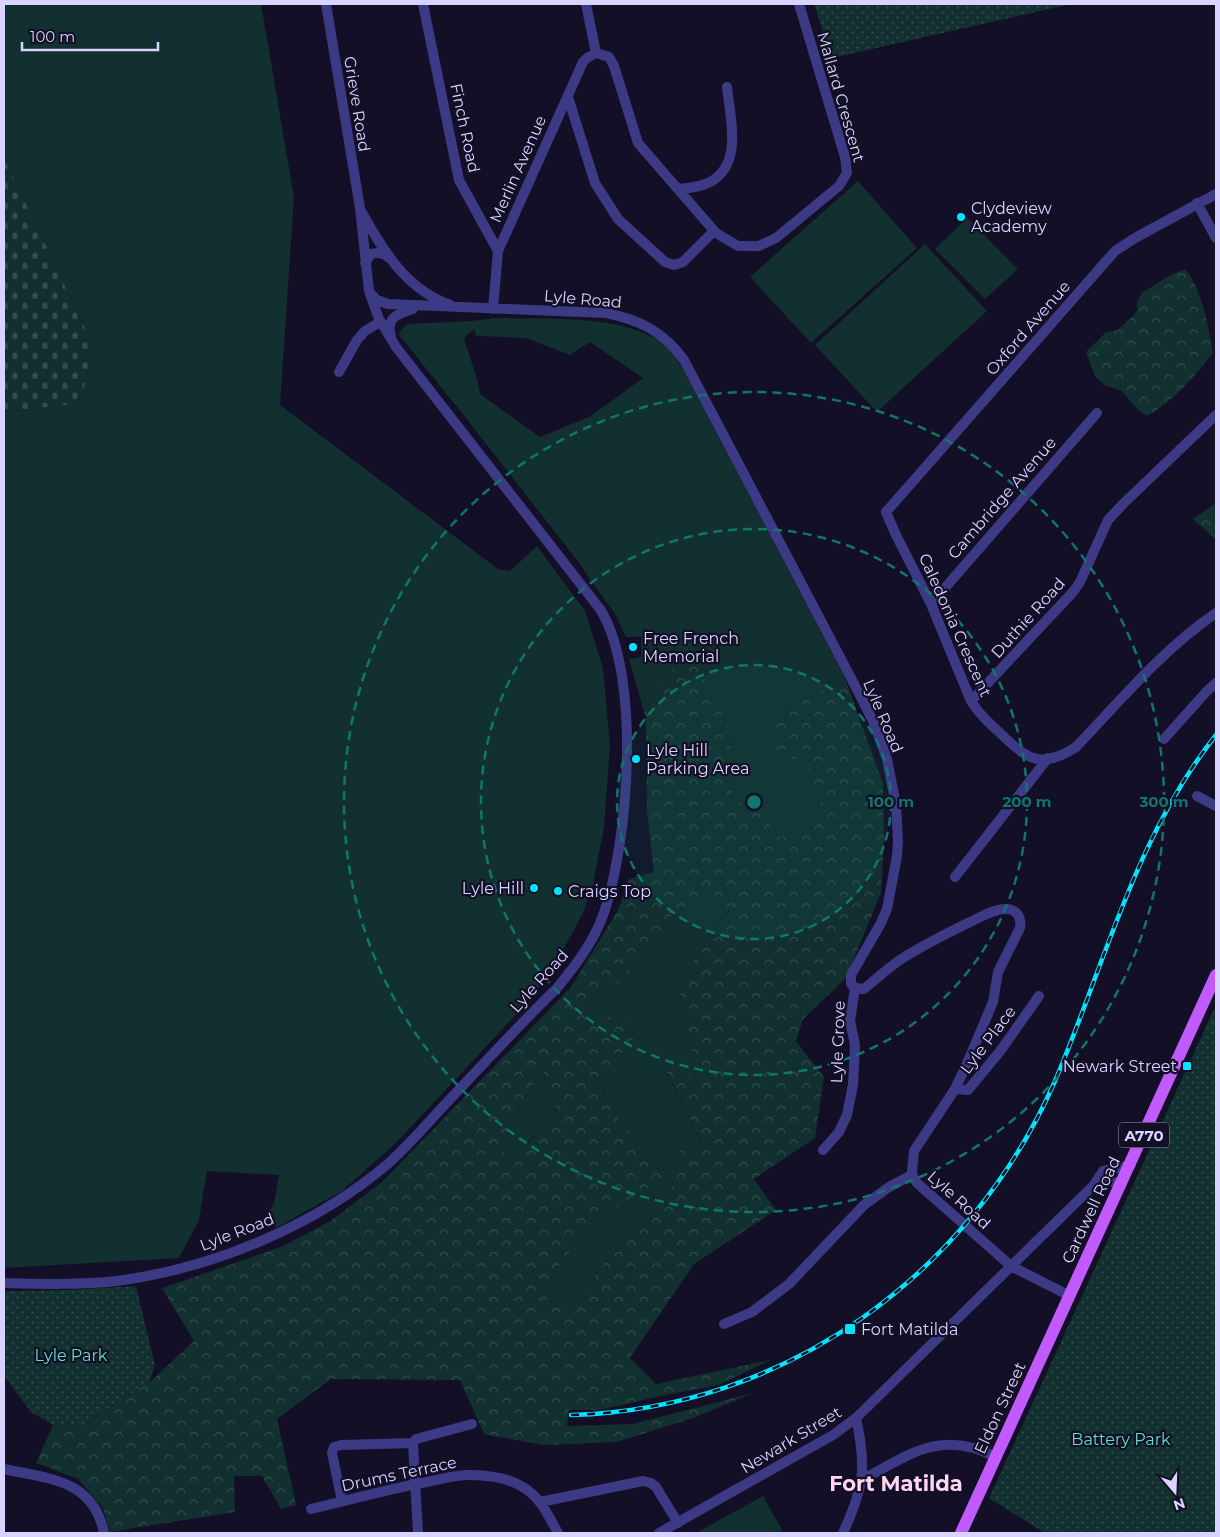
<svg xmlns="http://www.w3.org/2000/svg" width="1220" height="1537" viewBox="0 0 1220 1537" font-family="Montserrat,sans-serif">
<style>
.green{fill:#12302f;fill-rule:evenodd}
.forest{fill:url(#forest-crowns);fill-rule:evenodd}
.cemetery{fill:url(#cemetery-stones)}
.park{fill:url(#park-dots)}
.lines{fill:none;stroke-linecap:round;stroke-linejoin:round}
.minor{stroke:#3d3a85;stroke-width:10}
.primary{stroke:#c25bff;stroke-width:12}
.rail-casing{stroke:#00e5ff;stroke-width:4.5}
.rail{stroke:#130f26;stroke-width:2.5;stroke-dasharray:8;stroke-linecap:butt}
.ring{fill:none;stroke:#0f766e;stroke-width:2.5;stroke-dasharray:9 6}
.poi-dot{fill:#00e5ff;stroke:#130f26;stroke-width:2}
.labels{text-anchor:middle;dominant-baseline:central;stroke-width:4.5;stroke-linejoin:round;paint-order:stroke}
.shield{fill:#130f26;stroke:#9e99be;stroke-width:1}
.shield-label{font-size:15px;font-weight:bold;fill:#d9d4ff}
.street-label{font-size:16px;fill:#d9d4ff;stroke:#130f26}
.poi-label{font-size:16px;fill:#d9d4ff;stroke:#130f26;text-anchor:start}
.park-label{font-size:16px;fill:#5fe0c0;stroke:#130f26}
.district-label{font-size:21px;font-weight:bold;fill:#ffd6f0;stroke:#130f26}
.centre{fill:#0f766e;stroke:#130f26;stroke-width:2.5}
.ring-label{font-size:15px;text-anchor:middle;font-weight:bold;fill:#0f766e;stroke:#130f26;stroke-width:4.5;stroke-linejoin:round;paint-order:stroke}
</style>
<defs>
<pattern id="forest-crowns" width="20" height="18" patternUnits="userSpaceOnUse" patternTransform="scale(1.25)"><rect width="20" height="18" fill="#12302f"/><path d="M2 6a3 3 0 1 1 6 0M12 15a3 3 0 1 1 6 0" fill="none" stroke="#344d4e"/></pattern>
<pattern id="cemetery-stones" width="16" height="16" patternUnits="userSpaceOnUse" patternTransform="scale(1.25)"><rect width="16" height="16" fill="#12302f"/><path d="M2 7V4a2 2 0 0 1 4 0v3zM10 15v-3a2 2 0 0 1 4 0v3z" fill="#344d4e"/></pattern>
<pattern id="park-dots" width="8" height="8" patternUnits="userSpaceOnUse" patternTransform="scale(1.25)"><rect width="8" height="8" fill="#12302f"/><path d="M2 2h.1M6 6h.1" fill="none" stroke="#344d4e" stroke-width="1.8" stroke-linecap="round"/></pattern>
</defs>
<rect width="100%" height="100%" fill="#130f26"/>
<path class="green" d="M 4,4 L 261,4 L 294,197 L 280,405 L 498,569 L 510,571 L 537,546 L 585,611 L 603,668 L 610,746 L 604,827 L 593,885 L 583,913 L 555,965 L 526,1004 L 397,1142 L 342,1191 L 276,1228 L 269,1211 L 274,1204 L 279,1175 L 207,1171 L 199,1220 L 179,1258 L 4,1268 L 4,412 L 72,404 L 78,400 L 92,360 L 94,347 L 4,157 Z
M 858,181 L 917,248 L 811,343 L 750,277 Z
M 967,218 L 1018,269 L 985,299 L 935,249 Z
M 925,244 L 987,311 L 877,412 L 815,345 Z
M 495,318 C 546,319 620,314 664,343 C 672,349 678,363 684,371 L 845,678 L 798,704 L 774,714 L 805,758 L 825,818 L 817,825 L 780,837 L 754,807 L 733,800 L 730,731 L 661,703 L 642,705 L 629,659 L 641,657 L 641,637 L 626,637 L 614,612 L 591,581 L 580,564 L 458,408 L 399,335 L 401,330 L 407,324 C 436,322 466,323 495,318 ZM 474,329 L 476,336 L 526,338 L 570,355 L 590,342 L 643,378 L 591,416 L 540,437 L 480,394 C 477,374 469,357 464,338 Z
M 720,900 L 730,909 L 705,940 L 679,988 L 699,1078 L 665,1070 L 703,1146 L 681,1149 L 668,1201 L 604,1264 L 575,1302 L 547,1301 L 552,1274 L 592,1225 L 663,1177 L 637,1139 L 614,1113 L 599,1082 L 634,1038 L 625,1010 L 593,1023 L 584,1003 L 625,979 L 676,910 Z
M 542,1071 L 558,1097 L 553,1117 L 509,1161 L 503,1149 L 513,1115 Z
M 763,1496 L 782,1530 L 778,1533 L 696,1533 Z"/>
<path class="forest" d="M 1185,269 C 1203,291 1208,326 1213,353 C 1194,377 1174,401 1147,416 L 1137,409 L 1122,391 L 1104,385 L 1094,374 L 1086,352 L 1106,332 L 1118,330 L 1130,319 L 1137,311 L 1137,301 L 1142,293 L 1169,276 Z
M 1216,503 L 1216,540 L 1193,519 Z
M 694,658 L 730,731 L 733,800 L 754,807 L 780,837 L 817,825 L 825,818 L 805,759 L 775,758 L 774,714 L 798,704 L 845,678 L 883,784 L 884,842 L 881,893 L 846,978 L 803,1019 L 796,1041 L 824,1077 L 815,1138 L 754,1179 L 776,1210 L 694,1264 L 630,1358 L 656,1384 L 770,1360 L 719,1385 L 660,1396 L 600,1410 L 569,1410 L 567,1426 L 633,1424 L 753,1393 L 693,1418 L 617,1442 L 543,1445 L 484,1434 L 460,1380 L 331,1379 L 277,1419 L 296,1505 L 281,1509 L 262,1476 L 234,1476 L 235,1512 L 110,1532 L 103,1508 L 78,1479 L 36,1463 L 53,1425 L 78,1427 L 149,1383 L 194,1341 L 162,1288 L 281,1247 L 329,1222 L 382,1182 L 571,987 L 618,910 L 629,879 L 654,872 L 647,811 L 646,718 L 642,705 L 661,703 L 660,675 ZM 720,900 L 730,910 L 705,940 L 679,988 L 698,1077 L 665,1069 L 703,1145 L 681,1149 L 668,1201 L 604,1264 L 575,1302 L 547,1301 L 552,1274 L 592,1225 L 663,1177 L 637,1139 L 614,1113 L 599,1083 L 634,1038 L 625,1010 L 593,1023 L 584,1003 L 625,979 L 676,910 ZM 542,1071 L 558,1097 L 553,1117 L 530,1141 L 508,1160 L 503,1149 L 513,1115 Z"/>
<path class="cemetery" d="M 4,157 L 94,347 C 92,362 85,395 73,404 L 4,412 Z"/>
<path class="park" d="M 814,4 L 1071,4 L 832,58 Z
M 1216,1005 L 1216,1533 L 1045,1533 L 989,1498 Z
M 136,1286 L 155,1365 L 149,1383 L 78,1427 L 53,1425 L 31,1412 L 4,1376 L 4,1291 L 68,1290 Z"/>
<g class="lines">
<path class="minor" d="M 423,4 L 459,180 L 498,251
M 586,4 L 596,53
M 596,53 L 609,57 L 614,66 L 638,143 L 716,233 L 738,246 L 759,246 L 776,238 L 839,186 L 847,173 L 845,157 L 799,4
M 568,97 L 595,183 L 618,219 L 665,262 L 674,265 L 683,262 L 714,231
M 678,189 C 689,188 702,187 712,181 C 743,162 730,117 727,87
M 1216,194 L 1135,238 L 1115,251 L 886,512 L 896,535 L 931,604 L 971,701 C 979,714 989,723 1000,733 C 1027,759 1041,770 1076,747 C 1120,701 1163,649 1216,613
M 1197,203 L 1216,238
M 361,211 C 383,251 406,289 450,305
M 365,263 L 371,254 C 378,252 384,253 389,258
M 370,293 L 377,300 L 388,304 L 606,313 C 640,320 663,331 684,360 L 851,678 L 874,723 L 887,759 L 896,805 L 898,841 L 897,856 L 887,909 L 881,923 L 851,975 L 851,984 L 855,988 L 864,989 C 875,980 886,970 897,962 C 919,947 944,935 968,923 C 979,918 991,910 1004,909 C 1016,908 1022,917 1020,928 L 998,972 L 993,1002 L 966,1066 L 955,1089 L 914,1151 L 912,1171 L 912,1175 L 917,1183 L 1011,1266 L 1070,1296
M 493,309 L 498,251 L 583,62 L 587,58 L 596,53
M 391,337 C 385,317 398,314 413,309
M 339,372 L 357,340 L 365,331 L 380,322
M 931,604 L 1097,413
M 971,701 L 1073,592 L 1080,582 L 1108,520 L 1124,503 L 1216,415
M 1164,739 L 1207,691 L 1216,683
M 1197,796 L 1216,806
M 955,877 L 1048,758
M 955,1089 L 968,1090 L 1001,1050 L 1039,996
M 823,1150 L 839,1132 L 847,1115 L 853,1085 L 855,1045 L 850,1021 L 855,988
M 1095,1184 L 1105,1180 L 1122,1184
M 4,1283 C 41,1284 80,1285 117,1281 C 213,1268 316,1226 390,1162 C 412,1142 432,1118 453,1096 C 487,1060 521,1023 557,988 C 575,966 592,944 602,918 C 629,845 642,676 600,609 L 396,347 L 379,319 L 369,291 L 360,208 L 326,4
M 724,1324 L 752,1312 L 789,1284 L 864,1205 L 889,1187 L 912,1175
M 413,1443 L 416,1439 L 472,1424
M 4,1469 C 49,1479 93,1479 104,1533
M 862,1480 C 910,1454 941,1429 996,1457
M 342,1501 L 332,1453 L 334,1447 L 341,1445 L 413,1443 L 418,1533
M 540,1502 L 643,1481 L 651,1483 L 656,1487 L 678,1523
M 311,1509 C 350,1500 388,1489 427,1482 C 441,1479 455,1475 469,1475 C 486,1475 506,1477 521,1486 C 540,1496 548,1515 558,1533
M 659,1533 L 833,1435 L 856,1418 L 1094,1185 L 1103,1171 L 1131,1165
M 843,1533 C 864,1487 867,1468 856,1418"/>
<path class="primary" d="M 961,1533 L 1216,975"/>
<g class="rail-casing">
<path id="rail" d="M 571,1415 C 785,1409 970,1275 1055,1081 C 1105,964 1135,837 1216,735"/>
</g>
<use href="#rail" class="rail"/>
</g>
<circle cx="754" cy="802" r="137" fill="#0f766e" fill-opacity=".12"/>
<g class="ring">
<circle cx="754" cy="802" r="137"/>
<circle cx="754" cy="802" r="273"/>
<circle cx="754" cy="802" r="410"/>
</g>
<g class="poi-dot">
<circle cx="961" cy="217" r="5"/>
<circle cx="633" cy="647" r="5"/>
<circle cx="636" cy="759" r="5"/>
<circle cx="534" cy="888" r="5"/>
<circle cx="558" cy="891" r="5"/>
<rect x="1182" y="1061" width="10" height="10" rx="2.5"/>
<rect x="844" y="1323" width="12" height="12" rx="2.5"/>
</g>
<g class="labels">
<rect class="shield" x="1119" y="1122.5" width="50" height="25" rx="4"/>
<g class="shield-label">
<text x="1144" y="1135">A770</text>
</g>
<g class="street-label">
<text transform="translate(841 97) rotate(74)">Mallard Crescent</text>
<text transform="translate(357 104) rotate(81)">Grieve Road</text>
<text transform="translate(465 128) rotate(78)">Finch Road</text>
<text transform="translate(518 169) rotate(-66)">Merlin Avenue</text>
<text transform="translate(583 299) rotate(5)">Lyle Road</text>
<text transform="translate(1028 328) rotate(-49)">Oxford Avenue</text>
<text transform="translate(1002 498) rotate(-49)">Cambridge Avenue</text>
<text transform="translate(1028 618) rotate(-48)">Duthie Road</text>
<text transform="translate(955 625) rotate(66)">Caledonia Crescent</text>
<text transform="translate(883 716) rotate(67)">Lyle Road</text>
<text transform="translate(539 981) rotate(-48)">Lyle Road</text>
<text transform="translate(988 1040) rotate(-53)">Lyle Place</text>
<text transform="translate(838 1042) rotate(-88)">Lyle Grove</text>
<text transform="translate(959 1200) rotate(42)">Lyle Road</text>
<text transform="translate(1091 1210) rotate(-65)">Cardwell Road</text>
<text transform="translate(237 1232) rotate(-21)">Lyle Road</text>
<text transform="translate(1000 1408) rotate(-65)">Eldon Street</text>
<text transform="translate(791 1440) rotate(-31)">Newark Street</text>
<text transform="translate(399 1474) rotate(-12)">Drums Terrace</text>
</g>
<g class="poi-label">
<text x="971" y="208">Clydeview<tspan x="971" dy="18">Academy</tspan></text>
<text x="643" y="638">Free French<tspan x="643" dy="18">Memorial</tspan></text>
<text x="646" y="750">Lyle Hill<tspan x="646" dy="18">Parking Area</tspan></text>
<text x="524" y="888" text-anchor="end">Lyle Hill</text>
<text x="568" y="891">Craigs Top</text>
<text x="1177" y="1066" text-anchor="end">Newark Street</text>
<text x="861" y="1329">Fort Matilda</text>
</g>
<g class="park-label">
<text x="71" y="1355">Lyle Park</text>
<text x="1121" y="1439">Battery Park</text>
</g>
<g class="district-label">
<text x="896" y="1483">Fort Matilda</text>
</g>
</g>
<circle cx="754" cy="802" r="8" class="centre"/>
<g class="ring-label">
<text x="891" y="807">100 m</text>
<text x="1027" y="807">200 m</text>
<text x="1164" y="807">300 m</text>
</g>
<rect width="1220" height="1537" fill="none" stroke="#d9d4ff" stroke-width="10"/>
<g transform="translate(1175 1492) rotate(161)" stroke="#130f26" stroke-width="4" paint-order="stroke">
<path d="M0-4L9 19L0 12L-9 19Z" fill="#d9d4ff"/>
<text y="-8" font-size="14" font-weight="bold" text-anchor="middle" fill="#d9d4ff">N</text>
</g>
<path d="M22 42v8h136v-8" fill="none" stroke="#d9d4ff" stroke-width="2.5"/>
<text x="30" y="42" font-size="15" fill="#d9d4ff" stroke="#130f26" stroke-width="4" paint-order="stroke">100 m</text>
</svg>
